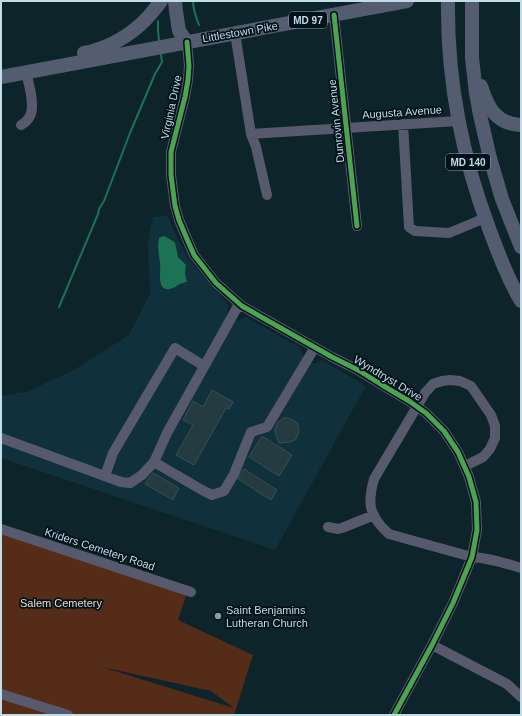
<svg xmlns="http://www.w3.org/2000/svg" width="522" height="716" viewBox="0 0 522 716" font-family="Helvetica,sans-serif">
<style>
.built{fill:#10313c}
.green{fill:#552c17;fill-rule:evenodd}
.water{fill:#1b7255}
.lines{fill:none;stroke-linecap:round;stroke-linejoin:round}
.stream{stroke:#1b7255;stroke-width:2}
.building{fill:#243b42;stroke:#394d54}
.minor{stroke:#575a6d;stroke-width:10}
.highway{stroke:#545d70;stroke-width:14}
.cycleway-casing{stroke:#001119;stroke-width:8}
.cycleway{stroke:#4ca352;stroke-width:5}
.poi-dot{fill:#839ca6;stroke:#001119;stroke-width:1.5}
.labels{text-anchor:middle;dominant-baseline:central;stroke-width:3.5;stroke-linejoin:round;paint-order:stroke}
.shield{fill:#001119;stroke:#88a0aa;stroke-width:1}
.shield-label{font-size:10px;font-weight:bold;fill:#c2dde8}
.street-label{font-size:11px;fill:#c2dde8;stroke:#001119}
.park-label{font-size:11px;fill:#f4d5c8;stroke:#001119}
.poi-label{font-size:11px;fill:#c2dde8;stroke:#001119;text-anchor:start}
</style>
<rect width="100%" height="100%" fill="#0d242b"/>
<path class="built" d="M 168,216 L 175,233 L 186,255 L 205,279 L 228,305 L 227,314 L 238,321 L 246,317 L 301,348 L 303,357 L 314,364 L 322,360 L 366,386 L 275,550 L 1,458 L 1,396 L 26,392 L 74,370 L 129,335 L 150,294 L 148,242 L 153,217 Z"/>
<path class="green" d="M 1,531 L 187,592 L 178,620 L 253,655 L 234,715 L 1,715 ZM 102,667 L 211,691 L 234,708 Z"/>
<path class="water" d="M 164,236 L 173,241 L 175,243 L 178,257 L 186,265 L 185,274 L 187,282 C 185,282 182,283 180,284 C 176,286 172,290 166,289 C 157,287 161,270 160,263 C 159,254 157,248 159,238 Z"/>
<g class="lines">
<path class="stream" d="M 193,1 C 193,10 196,17 199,25
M 158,21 L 158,31 L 159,40
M 59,307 L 98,214 L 99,209 L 104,201 L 130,133 L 155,74 L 162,62 L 161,55"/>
</g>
<path class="building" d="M 212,390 L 233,402 L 229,409 L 226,408 L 194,465 L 176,455 L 193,425 L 183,420 L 193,401 L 203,407 Z
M 284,418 L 288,418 L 295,421 L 298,424 L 299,432 L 296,439 L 293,441 L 289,442 L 279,443 L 275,433 L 275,429 L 278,422 Z
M 262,436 L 292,455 L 279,476 L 249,457 Z
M 244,469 L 277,490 L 271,500 L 238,479 Z
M 153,473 L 179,488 L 173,500 L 145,484 Z"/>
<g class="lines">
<path class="minor" d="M 334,15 L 357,226
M 235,33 L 251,134 L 256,147 L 267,195
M 187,42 L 189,66 L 188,80 L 185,97 L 171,152 L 171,175 L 175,206 L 179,220 L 187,239 L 194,255 L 216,283 L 242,306 L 332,357 L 358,370 L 382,385 L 409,401 L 426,413 L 444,431 L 458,452 L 469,477 L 476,502 L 477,530 L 472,557 L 453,603 L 432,645 L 394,715
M 403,124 L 409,227 L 415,231 L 449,233 L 485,218
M 21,125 C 25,123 28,120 30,116 C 35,107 29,83 26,73
M 251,134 L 458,121
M 239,304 L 167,433 L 154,462 L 202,490 L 212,495 L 224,491 L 234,474 L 251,432 L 267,427 L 315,347
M 1,438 L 121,482 L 130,483 L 142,475 L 154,462
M 465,466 L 483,457 L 490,449 L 495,438 L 495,426 L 491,415 L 471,386 L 460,381 L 450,380 L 442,381 L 433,384 L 425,393 L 374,479 C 367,504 369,516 389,534 L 472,557 C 489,558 505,563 521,568
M 105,476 L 113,453 L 175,348 L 204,366
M 328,527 L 338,529 L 342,528 L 374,515
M 1,529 L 191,592
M 432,645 L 507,684 L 521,697
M 1,694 L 68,715"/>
<path class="highway" d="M 175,1 L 176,11 L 179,31 L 187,42
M 448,1 C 447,80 462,157 490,231 C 499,255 508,279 521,301
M 472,1 L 472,58 L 476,93 L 480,115 L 490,158 L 502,199 L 521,247
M 84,53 C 105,49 124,39 140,25 C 148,18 155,9 161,1
M 1,77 L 407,1
M 481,86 C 488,108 496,124 521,125"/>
<g class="cycleway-casing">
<path id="cycleway" d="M 334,15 L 357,226
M 187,42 L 189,66 L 188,80 L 185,97 L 171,152 L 171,175 L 175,206 L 179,220 L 187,239 L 194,255 L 216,283 L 242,306 L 332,357 L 358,370 L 382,385 L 409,401 L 426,413 L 444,431 L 458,452 L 469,477 L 476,502 L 477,530 L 472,557 L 453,603 L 432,645 L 394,715"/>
</g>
<use href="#cycleway" class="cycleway"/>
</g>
<circle class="poi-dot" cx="218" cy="616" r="4"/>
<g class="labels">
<g class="shield">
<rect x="289" y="12" width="38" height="16" rx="3"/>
<rect x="446" y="154" width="44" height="16" rx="3"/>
</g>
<g class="shield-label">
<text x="308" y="20">MD 97</text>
<text x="468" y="162">MD 140</text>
</g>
<g class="street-label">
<text transform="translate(240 32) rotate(-10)">Littlestown Pike</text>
<text transform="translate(171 107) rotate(-78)">Virginia Drive</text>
<text transform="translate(402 112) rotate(-4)">Augusta Avenue</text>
<text transform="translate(336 121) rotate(-96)">Dunrovin Avenue</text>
<text transform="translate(388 378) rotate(31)">Wyndtryst Drive</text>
<text transform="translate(100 549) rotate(18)">Kriders Cemetery Road</text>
</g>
<g class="park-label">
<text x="61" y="603">Salem Cemetery</text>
</g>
<g class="poi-label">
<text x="226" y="610">Saint Benjamins<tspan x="226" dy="13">Lutheran Church</tspan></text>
</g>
</g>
<rect width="522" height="716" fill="none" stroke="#c2dde8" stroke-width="4"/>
</svg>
